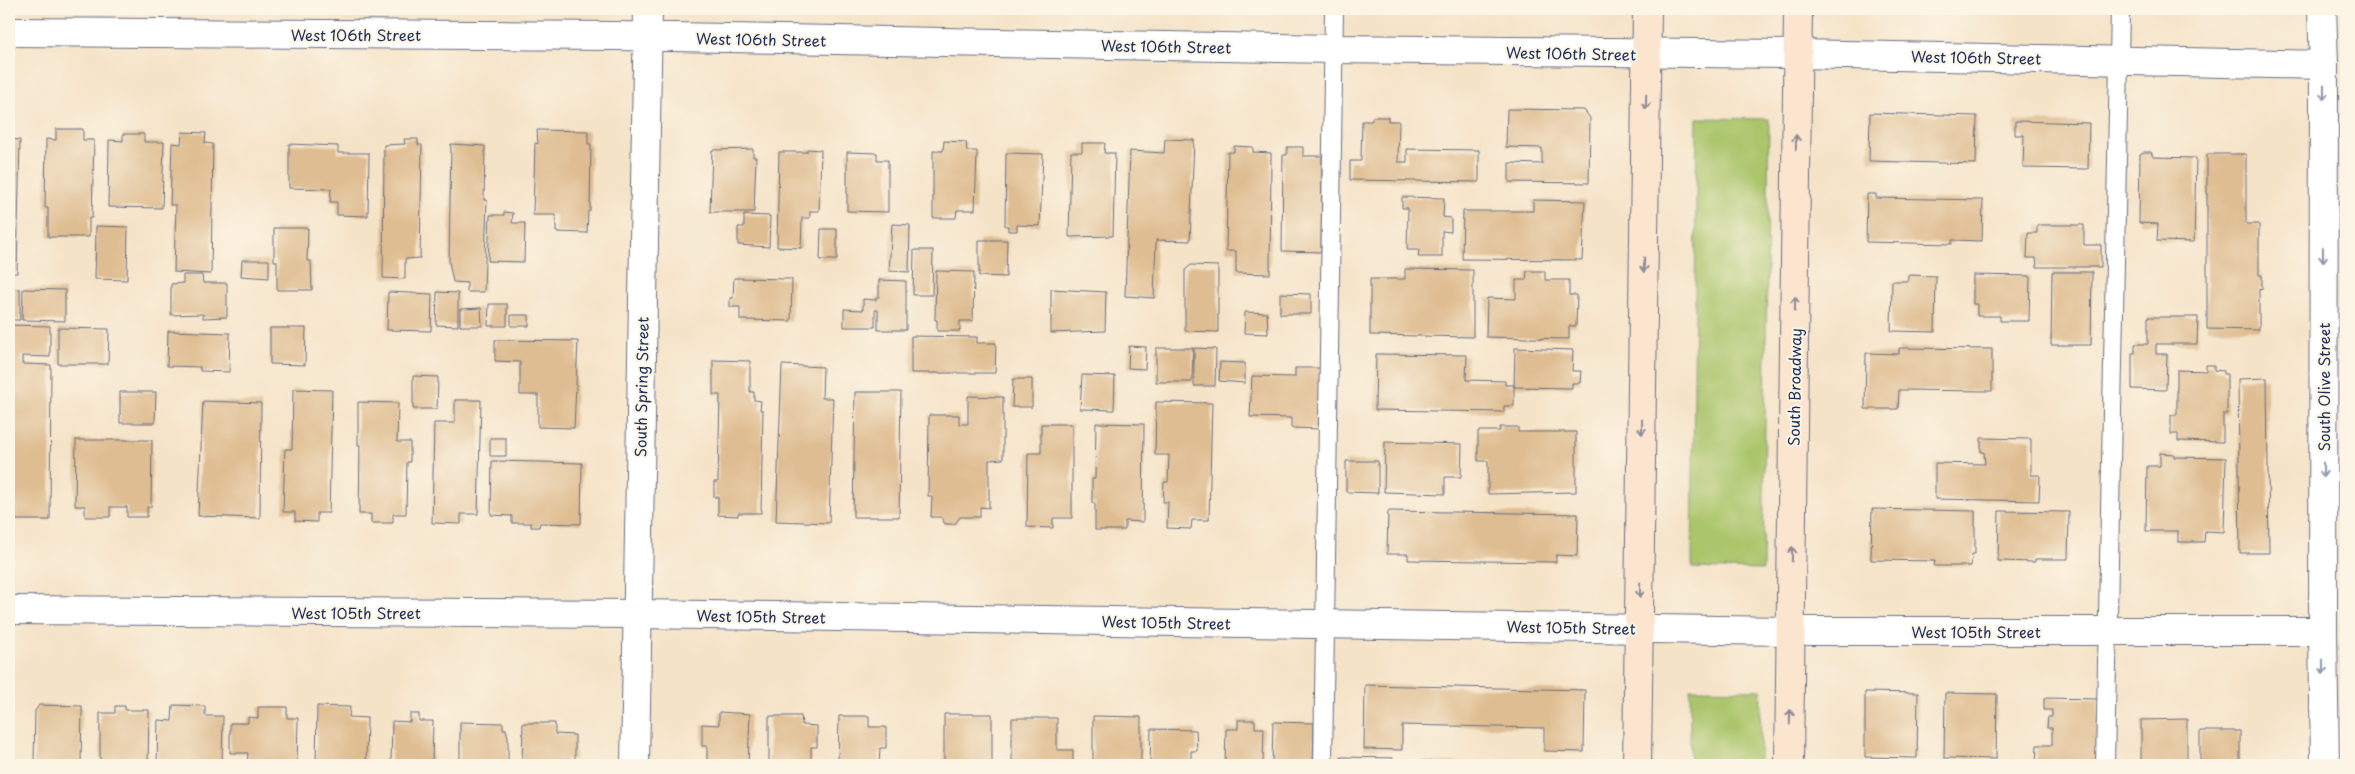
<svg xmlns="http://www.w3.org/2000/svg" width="2355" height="774" viewBox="0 0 2355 774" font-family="'Playpen Sans',sans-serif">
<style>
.green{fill:#aac56b;stroke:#627a64}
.building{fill:#dfbd92}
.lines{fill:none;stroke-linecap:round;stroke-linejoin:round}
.lane-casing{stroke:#676e83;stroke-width:20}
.street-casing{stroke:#676e83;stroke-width:30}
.secondary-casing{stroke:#676e83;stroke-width:30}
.lane{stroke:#fff;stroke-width:18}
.street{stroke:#fff;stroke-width:28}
.secondary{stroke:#fce5cf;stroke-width:28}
.oneway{stroke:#8d97ae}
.oneway2{stroke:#8c8a96}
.labels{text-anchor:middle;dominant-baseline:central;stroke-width:4;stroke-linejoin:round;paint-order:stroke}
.street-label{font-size:15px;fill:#1b2f5e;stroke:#fcf5e5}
</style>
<rect width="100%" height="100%" fill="#fcf5e5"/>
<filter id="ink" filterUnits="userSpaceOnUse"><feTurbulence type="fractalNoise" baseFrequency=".02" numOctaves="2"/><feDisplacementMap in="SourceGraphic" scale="10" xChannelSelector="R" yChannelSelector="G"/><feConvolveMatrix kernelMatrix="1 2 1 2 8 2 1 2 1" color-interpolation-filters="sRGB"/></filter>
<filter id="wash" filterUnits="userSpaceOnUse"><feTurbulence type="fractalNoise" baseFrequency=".0096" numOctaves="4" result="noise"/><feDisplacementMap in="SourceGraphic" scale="20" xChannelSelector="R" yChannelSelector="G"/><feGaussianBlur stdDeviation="1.12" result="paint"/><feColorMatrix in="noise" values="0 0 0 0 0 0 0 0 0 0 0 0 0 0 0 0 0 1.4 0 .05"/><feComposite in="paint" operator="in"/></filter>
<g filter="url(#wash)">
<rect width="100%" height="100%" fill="#f5e3c8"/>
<path class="green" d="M 1697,118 L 1769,119 L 1763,570 L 1692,568 Z
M 1690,689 L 1761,690 L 1760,765 L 1690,765 Z"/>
<g id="blocks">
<path class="building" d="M 1507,109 L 1584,110 L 1590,118 L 1589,183 L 1509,182 L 1509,163 L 1542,164 L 1542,148 L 1506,147 Z
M 1870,113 L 1977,116 L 1976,164 L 1869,161 Z
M 1372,117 L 1388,117 L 1388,121 L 1399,121 L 1398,162 L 1407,162 L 1407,149 L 1479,150 L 1479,182 L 1350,180 L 1350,161 L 1361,161 L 1362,121 L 1372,121 Z
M 2015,121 L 2089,123 L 2088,169 L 2023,168 L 2024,135 L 2015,135 Z
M 9,129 L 11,129 L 10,139 L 20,140 L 17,273 L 9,273 Z
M 56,129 L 83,129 L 83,140 L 94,140 L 92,218 L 89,218 L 89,237 L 48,237 L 48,208 L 45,208 L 46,139 L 56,140 Z
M 537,130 L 588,131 L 588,144 L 591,144 L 590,211 L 588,211 L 587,233 L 556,232 L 556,215 L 533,215 L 535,143 L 538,144 Z
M 182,132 L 206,133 L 205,143 L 213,144 L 211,274 L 174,272 L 176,205 L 170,205 L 172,143 L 181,144 Z
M 123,134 L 144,134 L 144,142 L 164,142 L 162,208 L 108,207 L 109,140 L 123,141 Z
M 404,139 L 418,139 L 418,145 L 422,145 L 420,258 L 405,259 L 405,279 L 383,278 L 384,145 L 405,144 Z
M 1165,139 L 1194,140 L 1190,241 L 1156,240 L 1154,298 L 1125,296 L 1130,151 L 1164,153 Z
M 944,141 L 966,142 L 967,151 L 977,151 L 975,210 L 957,210 L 956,218 L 933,218 L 933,151 L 943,151 Z
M 1082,143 L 1105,143 L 1104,153 L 1115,153 L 1113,236 L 1069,237 L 1071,152 L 1082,152 Z
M 289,144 L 338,146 L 338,153 L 369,153 L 368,216 L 337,215 L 337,202 L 330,202 L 331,189 L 289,188 Z
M 451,144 L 485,146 L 484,200 L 487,200 L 484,292 L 467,292 L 467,283 L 453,282 L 449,262 Z
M 1234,146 L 1253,147 L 1253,152 L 1271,153 L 1270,274 L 1236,273 L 1236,251 L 1226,251 L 1228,152 L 1234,152 Z
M 1287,147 L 1303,147 L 1303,156 L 1322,156 L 1321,252 L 1282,251 L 1283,155 L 1287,155 Z
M 753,149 L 753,157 L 756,157 L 754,212 L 710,212 L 712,150 Z
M 807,149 L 821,150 L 819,211 L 810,211 L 810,218 L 802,218 L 801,248 L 777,247 L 779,152 L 807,152 Z
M 847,152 L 877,153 L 877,160 L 888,160 L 888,212 L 847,211 Z
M 2144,152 L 2151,152 L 2153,157 L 2196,158 L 2194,242 L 2157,241 L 2158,224 L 2139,223 L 2140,154 Z
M 1006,153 L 1043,154 L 1040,226 L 1017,225 L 1017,231 L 1008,231 L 1008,226 L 1005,226 Z
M 2207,154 L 2246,154 L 2246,224 L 2259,224 L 2259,275 L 2262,275 L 2262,289 L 2259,288 L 2259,330 L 2207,329 Z
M 1867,194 L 1876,194 L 1876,198 L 1983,200 L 1982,241 L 1952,240 L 1952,244 L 1866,242 Z
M 1402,197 L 1444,198 L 1443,217 L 1451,218 L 1451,232 L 1442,231 L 1442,257 L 1418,257 L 1419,250 L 1407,250 L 1408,208 L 1402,208 Z
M 1533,200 L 1585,201 L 1582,260 L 1462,259 L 1463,211 L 1533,211 Z
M 504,212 L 513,213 L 512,223 L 525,223 L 524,262 L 488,261 L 490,215 L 504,215 Z
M 744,215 L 770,216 L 769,247 L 738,245 L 738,227 L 744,227 Z
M 892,224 L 910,225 L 909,272 L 889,271 Z
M 2037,225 L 2084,225 L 2084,245 L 2101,245 L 2101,267 L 2037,267 L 2036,258 L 2027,258 L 2028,233 L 2037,233 Z
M 96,226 L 128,227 L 127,280 L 95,279 Z
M 274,228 L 308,228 L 307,261 L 311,261 L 312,290 L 277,290 L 277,261 L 274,261 Z
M 821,229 L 837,229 L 837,260 L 820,260 Z
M 979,240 L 1007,240 L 1006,277 L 979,276 Z
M 914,250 L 933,250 L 932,295 L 913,295 Z
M 242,260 L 269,260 L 269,278 L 241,276 Z
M 1191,265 L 1218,266 L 1218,332 L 1185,331 L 1185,270 Z
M 1405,269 L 1473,270 L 1473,337 L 1370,335 L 1370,279 L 1405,279 Z
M 936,271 L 974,272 L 973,321 L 960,321 L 960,331 L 937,331 L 937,320 L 935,320 Z
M 1527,271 L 1545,271 L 1545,280 L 1569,280 L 1569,295 L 1577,295 L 1576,326 L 1569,326 L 1569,339 L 1486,337 L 1487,298 L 1516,299 L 1516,280 L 1526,280 Z
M 2052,272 L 2092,272 L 2091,345 L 2051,345 Z
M 183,275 L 202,275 L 203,283 L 227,283 L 227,317 L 203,318 L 203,314 L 171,315 L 171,284 L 183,283 Z
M 1908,275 L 1936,276 L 1935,332 L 1891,331 L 1892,281 L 1908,281 Z
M 1973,275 L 2030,276 L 2029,321 L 2000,321 L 2000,316 L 1977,316 L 1977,304 L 1973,304 Z
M 734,278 L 792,279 L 791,321 L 740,320 L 740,307 L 730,307 L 730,298 L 733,298 Z
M 879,280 L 906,281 L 906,330 L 878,330 L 878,310 L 875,310 L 875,327 L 844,327 L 844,309 L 863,310 L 863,299 L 876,300 L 876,297 L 879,297 Z
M 9,289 L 20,289 L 20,320 L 9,320 Z
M 23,289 L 65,290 L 65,321 L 22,320 Z
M 1051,289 L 1106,292 L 1105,331 L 1051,333 Z
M 388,292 L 432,294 L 431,331 L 387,330 Z
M 437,292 L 458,293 L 458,326 L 436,325 Z
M 1280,293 L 1311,294 L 1311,314 L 1280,314 Z
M 489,304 L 507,304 L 507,326 L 488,326 Z
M 481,308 L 482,326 L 460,326 L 460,309 Z
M 1245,312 L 1267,313 L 1268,334 L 1244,333 Z
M 511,315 L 529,315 L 529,326 L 511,326 Z
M 2148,317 L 2198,317 L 2197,344 L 2156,344 L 2156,354 L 2167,354 L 2166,390 L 2132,389 L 2132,353 L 2135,353 L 2135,344 L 2148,344 Z
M 9,325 L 50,326 L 50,357 L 22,356 L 22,364 L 51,365 L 50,520 L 16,520 L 16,507 L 9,507 Z
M 58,328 L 109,329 L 108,364 L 58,364 Z
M 270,328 L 306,328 L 305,365 L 270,364 Z
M 168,331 L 230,333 L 229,372 L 200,371 L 200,367 L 167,366 Z
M 911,336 L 977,337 L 977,343 L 996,343 L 995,373 L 911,373 Z
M 495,340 L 578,341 L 574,428 L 538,427 L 538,395 L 520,395 L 520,362 L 495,361 Z
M 1129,346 L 1146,347 L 1145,369 L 1128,368 Z
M 1156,348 L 1193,348 L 1192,382 L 1156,382 Z
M 1194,348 L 1216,349 L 1215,386 L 1194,386 Z
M 1515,348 L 1573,350 L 1572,371 L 1581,371 L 1580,383 L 1572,383 L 1572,388 L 1514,387 Z
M 1899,348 L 1992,349 L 1992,391 L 1899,390 L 1898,409 L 1865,409 L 1866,353 L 1899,354 Z
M 1376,354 L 1467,355 L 1466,380 L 1505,381 L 1505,385 L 1514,385 L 1514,406 L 1504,406 L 1504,412 L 1375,410 Z
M 713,360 L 750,361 L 750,392 L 754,392 L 754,400 L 761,401 L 760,410 L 763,410 L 761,513 L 738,513 L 738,516 L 718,515 L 718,497 L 714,497 L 714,482 L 718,482 L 720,395 L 713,395 Z
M 1220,362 L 1245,363 L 1245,383 L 1219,381 Z
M 782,365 L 823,367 L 822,398 L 833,398 L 829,523 L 776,521 Z
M 2206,365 L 2214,365 L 2214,370 L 2224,371 L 2224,374 L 2227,374 L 2227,414 L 2223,414 L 2223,442 L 2178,441 L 2178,434 L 2171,434 L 2171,415 L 2177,415 L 2177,370 L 2206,371 Z
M 1295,368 L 1322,368 L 1321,429 L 1291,428 L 1291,418 L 1250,417 L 1252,376 L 1295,377 Z
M 1082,375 L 1115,376 L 1114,410 L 1080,409 Z
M 413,376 L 438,377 L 437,409 L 413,409 Z
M 2267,378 L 2269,553 L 2240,553 L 2238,379 Z
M 1013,379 L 1032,379 L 1032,407 L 1012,407 Z
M 293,389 L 332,390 L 329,513 L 317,513 L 317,522 L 295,521 L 295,512 L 283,512 L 285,449 L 292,449 Z
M 120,392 L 156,392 L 155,423 L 120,423 Z
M 855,392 L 901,392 L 899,517 L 853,517 Z
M 968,396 L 1003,397 L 1003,459 L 989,460 L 989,508 L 980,507 L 980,517 L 960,517 L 955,524 L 945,524 L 941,517 L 931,517 L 932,496 L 928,496 L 929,415 L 959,415 L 959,424 L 968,424 Z
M 455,400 L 481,400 L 478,514 L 461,514 L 461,524 L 432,523 L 434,423 L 455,423 Z
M 203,401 L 261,403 L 260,518 L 198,516 Z
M 358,402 L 398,403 L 397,442 L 410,442 L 410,462 L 407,462 L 406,514 L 393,514 L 393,523 L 371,523 L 371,514 L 359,514 L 360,445 L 358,445 Z
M 1156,402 L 1212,403 L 1209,520 L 1192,520 L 1191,529 L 1167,528 L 1168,502 L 1163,502 L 1164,482 L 1168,482 L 1169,455 L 1155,455 Z
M 1096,423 L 1144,424 L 1143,522 L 1125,521 L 1125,530 L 1095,530 L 1095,503 L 1092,503 L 1092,479 L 1095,479 Z
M 1041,424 L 1072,424 L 1072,518 L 1053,518 L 1053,528 L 1027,527 L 1028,453 L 1041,453 Z
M 1500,427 L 1518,427 L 1518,432 L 1576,432 L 1576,492 L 1488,494 L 1488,461 L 1478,461 L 1478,431 L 1500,431 Z
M 490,438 L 506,438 L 506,456 L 490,456 Z
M 1981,438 L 2031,439 L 2031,475 L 2040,475 L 2039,501 L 1935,499 L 1935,463 L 1985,464 L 1984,452 L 1981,452 Z
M 76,440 L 152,440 L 151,507 L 147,507 L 147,517 L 127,517 L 127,507 L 110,507 L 110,517 L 85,517 L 85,506 L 75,506 Z
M 1385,442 L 1462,444 L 1461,477 L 1445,477 L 1445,494 L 1384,492 Z
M 2160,453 L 2174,454 L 2174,457 L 2226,458 L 2224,532 L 2205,531 L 2204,542 L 2178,542 L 2178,531 L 2146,531 L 2147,466 L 2160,466 Z
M 492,461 L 582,463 L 581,524 L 540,523 L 539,527 L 531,527 L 531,523 L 512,523 L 512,516 L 491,515 Z
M 1346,461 L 1378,461 L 1378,493 L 1346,492 Z
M 1872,509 L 1975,511 L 1975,554 L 1972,554 L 1971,566 L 1934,566 L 1935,561 L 1871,560 Z
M 1388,511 L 1578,514 L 1577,556 L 1556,555 L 1556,562 L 1408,560 L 1408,554 L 1387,554 Z
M 1999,511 L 2069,512 L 2068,559 L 2035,559 L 2035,562 L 1998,561 Z
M 1365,685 L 1585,690 L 1584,752 L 1544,751 L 1544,728 L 1402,725 L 1402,750 L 1364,749 Z
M 1865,692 L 1918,693 L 1917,758 L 1865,757 Z
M 1945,693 L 1997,694 L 1996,759 L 1944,758 Z
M 2044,698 L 2098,699 L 2100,765 L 2036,765 L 2037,745 L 2052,745 L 2052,728 L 2047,728 L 2048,717 L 2052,717 L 2052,710 L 2044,710 Z
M 9,704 L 11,704 L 10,746 L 9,746 Z
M 39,705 L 82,706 L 81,765 L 34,765 L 35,711 Z
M 173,705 L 205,706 L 205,716 L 223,716 L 222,765 L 157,765 L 158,720 L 172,721 Z
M 115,706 L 125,706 L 125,710 L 149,710 L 148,765 L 105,765 L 105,760 L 100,760 L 100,713 L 115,713 Z
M 317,706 L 350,707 L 349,717 L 367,718 L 366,765 L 316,765 Z
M 258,707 L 287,707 L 287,718 L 298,718 L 297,765 L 247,765 L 248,753 L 230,753 L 230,723 L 248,723 L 248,717 L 258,718 Z
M 719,712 L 750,714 L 748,765 L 707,765 L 707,746 L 702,746 L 702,724 L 719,725 Z
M 410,714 L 419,714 L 419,721 L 433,721 L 432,765 L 391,765 L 392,721 L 410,722 Z
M 944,714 L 992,714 L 992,765 L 944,765 Z
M 769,716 L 801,716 L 802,725 L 817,726 L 817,747 L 811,747 L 811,765 L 769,765 Z
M 839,716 L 869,716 L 869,727 L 886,727 L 886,748 L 880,748 L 879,765 L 838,765 Z
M 1093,716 L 1141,717 L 1141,765 L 1093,765 Z
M 1012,718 L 1057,718 L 1057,750 L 1073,750 L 1073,765 L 1012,765 Z
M 2187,719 L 2187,765 L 2141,765 L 2141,720 Z
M 1238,720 L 1255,720 L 1255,728 L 1264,728 L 1263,765 L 1225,765 L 1226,729 L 1238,729 Z
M 460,722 L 503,723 L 503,729 L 506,729 L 508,737 L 508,765 L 460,765 Z
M 1273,722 L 1314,723 L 1313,765 L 1272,765 Z
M 523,723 L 555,723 L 555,734 L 575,735 L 575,760 L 566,759 L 566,765 L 522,765 Z
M 1151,729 L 1196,730 L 1197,751 L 1191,751 L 1191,765 L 1150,765 Z
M 2200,731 L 2240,731 L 2240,765 L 2200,765 Z
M 1341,757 L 1393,758 L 1392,765 L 1341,765 Z
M 1415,761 L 1458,762 L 1458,765 L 1415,765 Z
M 1534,761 L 1577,762 L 1577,765 L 1534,765 Z"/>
</g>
</g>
<g filter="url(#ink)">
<use href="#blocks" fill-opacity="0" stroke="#676e83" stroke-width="1"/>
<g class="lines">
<g class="lane-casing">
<path id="lane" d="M 1323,765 L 1334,9
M 2105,765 L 2120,9"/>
</g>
<g class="street-casing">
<path id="street" d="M 2322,9 L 2324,65 L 2323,631 L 2325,765
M 9,32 L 616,36 L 1333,49 L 1797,54 L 2324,65
M 9,610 L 637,614 L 1792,631 L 2323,631
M 635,765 L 648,9"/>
</g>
<g class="secondary-casing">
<path id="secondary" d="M 1637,765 L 1647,9
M 1789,765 L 1798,9"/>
</g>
<use href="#lane" class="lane"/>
<use href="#street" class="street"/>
<use href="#secondary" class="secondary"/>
</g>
<defs><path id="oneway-shaft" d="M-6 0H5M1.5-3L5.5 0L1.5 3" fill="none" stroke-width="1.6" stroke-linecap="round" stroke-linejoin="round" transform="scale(1.25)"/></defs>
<g class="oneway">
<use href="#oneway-shaft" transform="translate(2324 92) rotate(90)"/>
<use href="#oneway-shaft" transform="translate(2323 255) rotate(90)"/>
<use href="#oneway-shaft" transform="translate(2323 470) rotate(90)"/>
<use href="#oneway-shaft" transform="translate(2323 667) rotate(89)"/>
</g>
<g class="oneway2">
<use href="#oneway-shaft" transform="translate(1646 102) rotate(91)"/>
<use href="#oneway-shaft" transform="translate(1796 142) rotate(-89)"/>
<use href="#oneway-shaft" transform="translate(1644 265) rotate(91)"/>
<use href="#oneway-shaft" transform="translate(1795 304) rotate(-89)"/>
<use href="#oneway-shaft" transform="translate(1642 427) rotate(91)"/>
<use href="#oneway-shaft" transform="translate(1792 554) rotate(-89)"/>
<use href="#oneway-shaft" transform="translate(1640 590) rotate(91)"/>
<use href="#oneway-shaft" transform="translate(1790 717) rotate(-89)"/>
</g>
</g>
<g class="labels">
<g class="street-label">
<text x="356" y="34">West 106th Street</text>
<text transform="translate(761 39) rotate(1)">West 106th Street</text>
<text transform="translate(1166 46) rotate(1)">West 106th Street</text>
<text transform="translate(1571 53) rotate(1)">West 106th Street</text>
<text transform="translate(1976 57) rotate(1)">West 106th Street</text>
<text transform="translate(641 387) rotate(-89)">South Spring Street</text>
<text transform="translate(1794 387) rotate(-89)">South Broadway</text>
<text transform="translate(2323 387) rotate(-90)">South Olive Street</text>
<text x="356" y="612">West 105th Street</text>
<text transform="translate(761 616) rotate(1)">West 105th Street</text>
<text transform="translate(1166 622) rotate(1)">West 105th Street</text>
<text transform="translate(1571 627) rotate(1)">West 105th Street</text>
<text x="1976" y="631">West 105th Street</text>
</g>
</g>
<rect width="2355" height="774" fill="none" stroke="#fcf5e5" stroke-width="30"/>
</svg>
